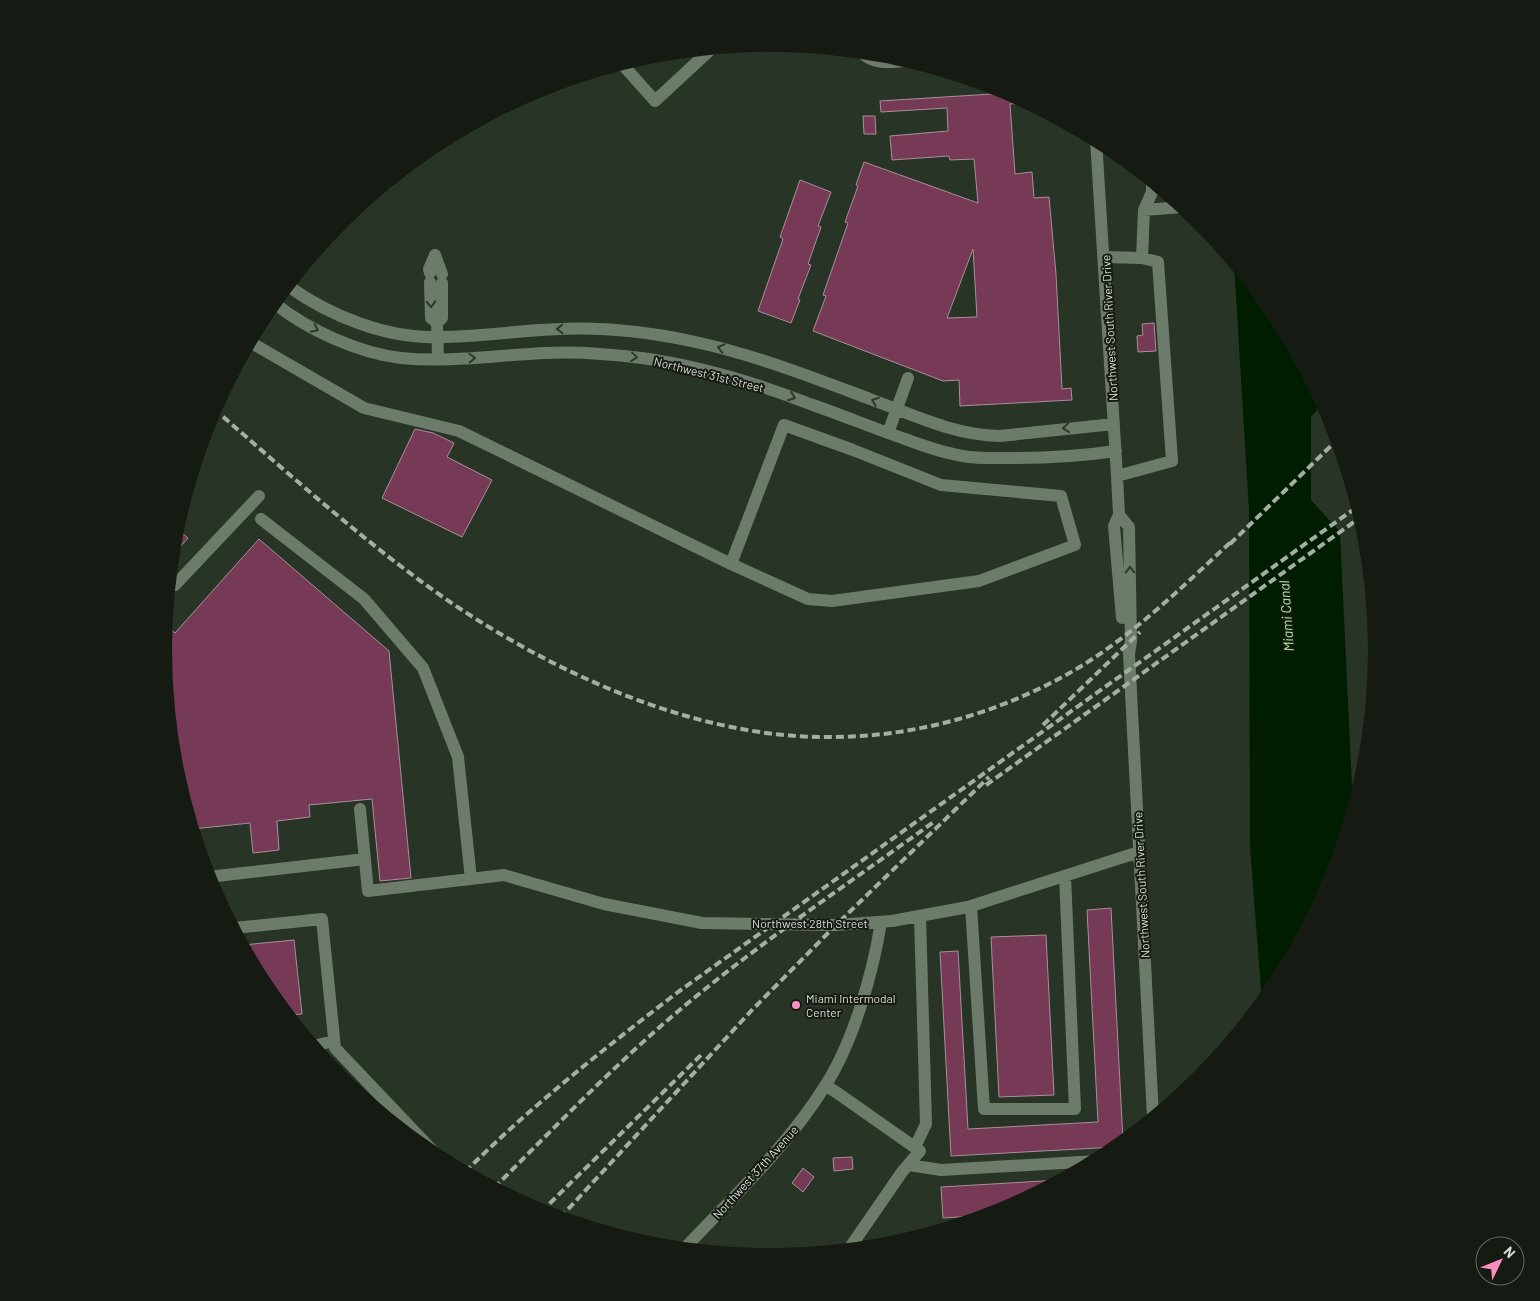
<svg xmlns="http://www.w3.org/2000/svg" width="1540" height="1301" viewBox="0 0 1540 1301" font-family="Barlow,sans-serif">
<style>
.water{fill:#001d00}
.building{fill:#763956;stroke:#a79099;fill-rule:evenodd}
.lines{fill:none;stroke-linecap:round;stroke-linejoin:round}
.minor{stroke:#6d7b6a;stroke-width:12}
.rail{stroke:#a5aea3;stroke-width:4;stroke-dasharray:8 4;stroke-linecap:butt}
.oneway{stroke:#2f372d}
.poi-dot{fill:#fc8fc1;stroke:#151a13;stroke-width:2}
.labels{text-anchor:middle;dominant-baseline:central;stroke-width:4;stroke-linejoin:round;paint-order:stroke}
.street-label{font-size:12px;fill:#d8dfd6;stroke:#151a13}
.poi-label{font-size:12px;fill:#d8dfd6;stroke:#151a13;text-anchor:start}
.water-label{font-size:14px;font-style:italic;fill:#aae99b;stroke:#151a13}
</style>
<rect width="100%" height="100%" fill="#283425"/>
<path class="water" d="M 1234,263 L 1275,314 L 1323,403 L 1311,417 L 1311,500 L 1340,532 L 1353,809 L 1330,883 L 1274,988 L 1262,1003 L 1250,847 L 1249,511 Z"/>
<path class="building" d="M 1008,93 L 1027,103 L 1010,104 L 1015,174 L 1032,172 L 1034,198 L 1049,197 L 1056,274 L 1062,389 L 1071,388 L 1072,400 L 960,406 L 959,380 L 943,381 L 813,331 L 826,296 L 823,295 L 848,223 L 845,222 L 858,186 L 856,185 L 864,162 L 978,203 L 974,159 L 950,160 L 949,156 L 892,160 L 890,136 L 948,131 L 947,108 L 881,112 L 880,101 ZM 973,249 L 977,317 L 947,318 Z
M 863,116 L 875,116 L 876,134 L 864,134 Z
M 800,180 L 831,192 L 818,226 L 821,227 L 808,264 L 811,265 L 798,299 L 800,300 L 791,323 L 758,311 L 783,239 L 780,237 Z
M 1154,323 L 1156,351 L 1138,352 L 1137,336 L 1143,335 L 1142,324 Z
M 415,429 L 433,433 L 454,443 L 447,457 L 492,480 L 462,537 L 382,498 Z
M 176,528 L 188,538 L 173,555 L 175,532 Z
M 259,539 L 389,651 L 411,878 L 380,881 L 372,799 L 309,805 L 310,817 L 277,821 L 279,850 L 253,853 L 250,823 L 193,829 L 175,769 L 163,650 L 166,625 L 175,633 Z
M 1111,908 L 1123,1142 L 1116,1147 L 951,1156 L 940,952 L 958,951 L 968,1129 L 1098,1122 L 1087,910 Z
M 1046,935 L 1054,1095 L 999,1097 L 991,937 Z
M 294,940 L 302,1014 L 288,1015 L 265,987 L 243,945 Z
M 852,1157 L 853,1169 L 834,1171 L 833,1158 Z
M 803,1168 L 814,1177 L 803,1192 L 792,1183 Z
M 1060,1180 L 1002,1211 L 990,1215 L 943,1218 L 941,1187 Z"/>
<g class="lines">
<path class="minor" d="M 862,53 C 875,65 889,62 905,61
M 622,64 L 655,101 L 710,50
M 1096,140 L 1117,476 L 1119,515 L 1114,526 L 1122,618
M 1144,210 L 1182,207
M 435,255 L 442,274
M 1104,257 L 1142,258 L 1158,262 L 1172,461 L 1117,476
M 1142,258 L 1144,210 L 1152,192 L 1152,183
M 430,273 L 429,269 L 435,255
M 430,282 L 431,318 L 437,323 L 438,359
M 288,286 C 330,316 387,339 439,337 C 480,337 520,330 560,329 C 603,327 648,332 691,341 C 753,354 811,377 870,399 C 913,415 954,435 1000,436 L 1114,424
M 274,303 C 308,330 358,353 401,358 C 449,363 498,355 546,353 C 578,351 610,354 642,358 C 699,366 756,383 810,404 C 842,415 873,428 905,439 C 924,446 943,453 963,456 C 979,459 995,458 1011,458 C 1046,458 1082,456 1116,451
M 437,323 L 442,318 L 442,283
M 250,342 L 364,408 L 459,431 L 731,564 L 808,599 L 832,601 L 979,581 L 1075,545 L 1061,496 L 941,485 L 853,450 L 784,425 L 731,564
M 888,433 L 908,378
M 1119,515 L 1129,527 L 1131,641 L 1129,654 L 1153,1117
M 261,519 L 364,599 L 423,668 L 458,757 L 471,879
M 169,587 L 175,585 L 259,496
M 360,809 L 368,891 L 504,875 L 604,904 L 702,923 L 836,925 L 892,921 L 968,907 L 1139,852
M 208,877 L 365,859
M 971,906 L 984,1109 L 1075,1109 L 1065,876
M 234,928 L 322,919 L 335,1048 L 431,1149 L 428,1151
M 313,1046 L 334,1041
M 826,1086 L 836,1092 L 920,1151 L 902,1172 L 849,1249
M 915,1147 L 926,1124 L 920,916
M 909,1165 L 941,1170 L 1097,1161
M 684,1249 C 733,1197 787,1147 825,1086 C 853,1043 873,973 881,922"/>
<path class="rail" d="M 214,409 C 286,471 356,535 433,590 C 542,668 689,737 825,737 C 912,738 998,714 1073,671 C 1133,636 1183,586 1233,540
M 1230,544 L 1337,440
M 1043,725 L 1140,632
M 986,785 L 1361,517
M 465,1172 C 531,1106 604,1049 678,992 L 1357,507
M 494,1188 C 559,1123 623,1056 694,998 C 771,935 855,879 935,821
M 541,1212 L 701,1055
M 560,1218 L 752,1010 L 836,925 L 989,777"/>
</g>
<defs><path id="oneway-chevron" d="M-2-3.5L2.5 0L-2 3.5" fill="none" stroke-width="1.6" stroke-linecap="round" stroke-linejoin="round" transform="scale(1.25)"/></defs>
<g class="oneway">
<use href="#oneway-chevron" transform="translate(431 304) rotate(88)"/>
<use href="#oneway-chevron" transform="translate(315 329) rotate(26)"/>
<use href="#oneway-chevron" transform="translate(560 329) rotate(178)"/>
<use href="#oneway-chevron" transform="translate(721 348) rotate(-166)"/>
<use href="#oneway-chevron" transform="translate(634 357) rotate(7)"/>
<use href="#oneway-chevron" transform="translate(472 358) rotate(-2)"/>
<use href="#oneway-chevron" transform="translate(792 397) rotate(20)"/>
<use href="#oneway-chevron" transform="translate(875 401) rotate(-159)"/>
<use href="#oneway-chevron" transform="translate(1066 428) rotate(174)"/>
<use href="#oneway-chevron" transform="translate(1130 570) rotate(-91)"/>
</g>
<circle class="poi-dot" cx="796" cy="1005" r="5"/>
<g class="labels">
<g class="street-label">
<text transform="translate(1109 328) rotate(-93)">Northwest South River Drive</text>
<text transform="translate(709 374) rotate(14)">Northwest 31st Street</text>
<text transform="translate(1141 885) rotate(-93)">Northwest South River Drive</text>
<text x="810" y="923">Northwest 28th Street</text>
<text transform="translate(755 1172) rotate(-48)">Northwest 37th Avenue</text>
</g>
<g class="poi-label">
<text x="806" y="998">Miami Intermodal<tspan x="806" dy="14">Center</tspan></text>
</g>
<g class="water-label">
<text transform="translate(1286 616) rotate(-94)">Miami Canal</text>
</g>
</g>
<path d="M0 0H1540V1301H0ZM172 650a598 598 0 1 1 1196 0a598 598 0 1 1-1196 0Z" fill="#151a13" fill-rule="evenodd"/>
<g transform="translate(1500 1261) rotate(47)"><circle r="24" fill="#151a13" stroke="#636961"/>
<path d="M0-4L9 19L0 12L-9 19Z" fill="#fc8fc1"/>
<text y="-8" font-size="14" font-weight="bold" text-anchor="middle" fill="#d8dfd6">N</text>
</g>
</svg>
